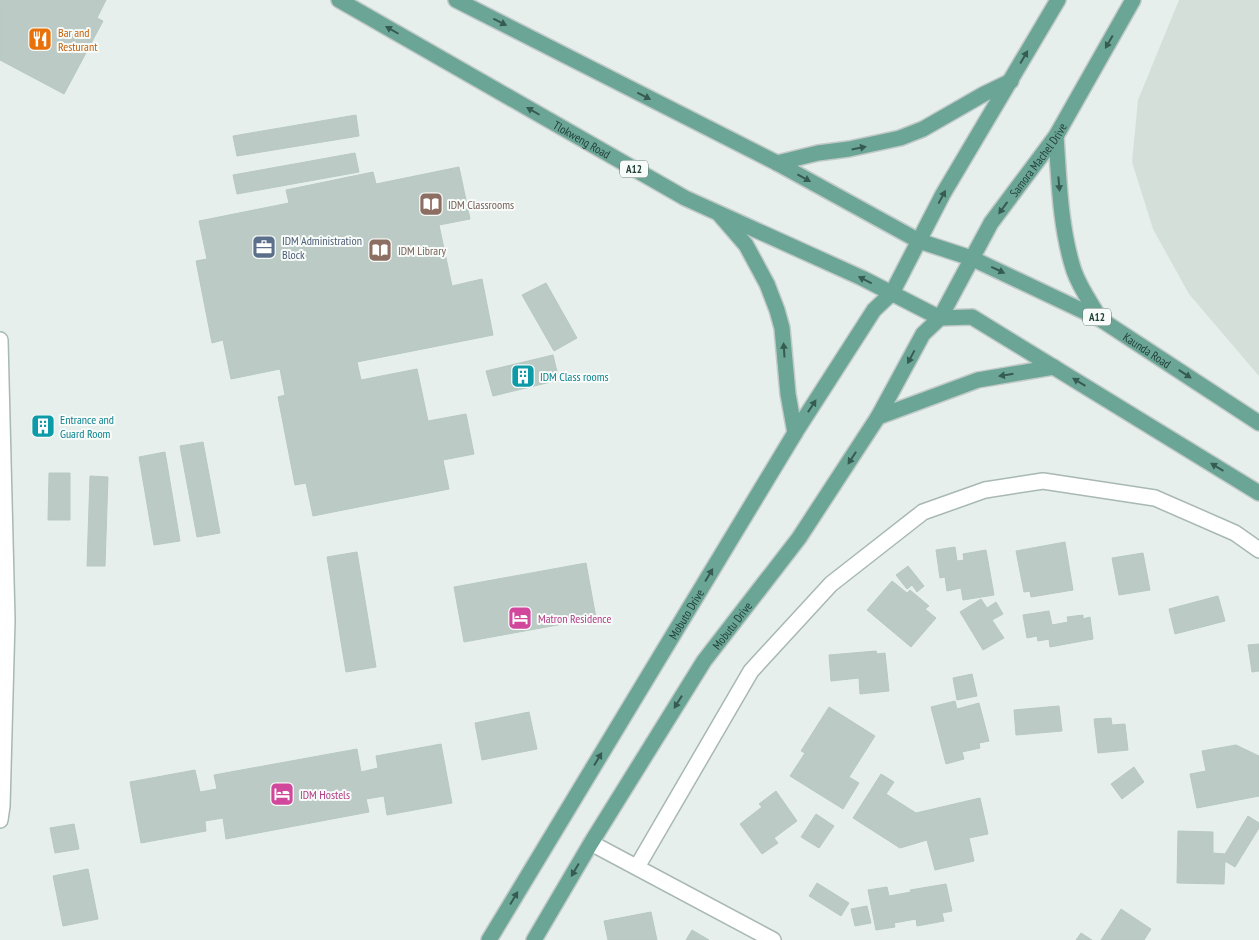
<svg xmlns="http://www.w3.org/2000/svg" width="1259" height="940" viewBox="0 0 1259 940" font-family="'PT Sans Narrow',sans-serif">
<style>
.built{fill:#d4dfda}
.building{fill:#bbcac4;stroke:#b8c9c2}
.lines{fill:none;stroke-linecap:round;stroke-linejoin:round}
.minor-casing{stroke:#a8b8b2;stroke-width:18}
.major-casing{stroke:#c2cac8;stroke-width:18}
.minor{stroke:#fff;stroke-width:15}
.major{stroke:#6aa596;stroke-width:15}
.oneway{fill:#365b51}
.labels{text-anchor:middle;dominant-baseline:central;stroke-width:4;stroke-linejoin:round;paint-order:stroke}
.shield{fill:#f7fbf9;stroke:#637a73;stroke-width:1}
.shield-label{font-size:11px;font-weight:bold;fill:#24423a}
.food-label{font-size:12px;fill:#c56008;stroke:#f7fbf9;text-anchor:start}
.street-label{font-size:12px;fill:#24423a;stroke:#f7fbf9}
.education-label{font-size:12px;fill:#785e54;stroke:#f7fbf9;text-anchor:start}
.service-label{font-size:12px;fill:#4e5e75;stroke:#f7fbf9;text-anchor:start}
.culture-label{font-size:12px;fill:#0d838f;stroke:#f7fbf9;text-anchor:start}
.hotel-label{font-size:12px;fill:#b23c85;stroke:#f7fbf9;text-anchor:start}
</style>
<rect width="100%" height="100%" fill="#e6efeb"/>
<path class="built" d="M 1179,0 L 1259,0 L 1259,376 L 1189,294 L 1153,229 L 1132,162 L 1138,100 Z"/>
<path class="building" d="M 0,0 L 106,0 L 97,18 L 103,21 L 64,94 L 0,60 Z
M 356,115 L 359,136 L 237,156 L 233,136 Z
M 355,153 L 359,172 L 237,194 L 233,175 Z
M 459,167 L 470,219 L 439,225 L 452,286 L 482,279 L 493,335 L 357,362 L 361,380 L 417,369 L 428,421 L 466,414 L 474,454 L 443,460 L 449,489 L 313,516 L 306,483 L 295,485 L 278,397 L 285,395 L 280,369 L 231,379 L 223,340 L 212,343 L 196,261 L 207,259 L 199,221 L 289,203 L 286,190 L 373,172 L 376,184 Z
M 546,283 L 577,338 L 554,351 L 522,295 Z
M 553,355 L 559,380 L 493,396 L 486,371 Z
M 38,421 L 48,421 L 48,431 L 38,432 Z
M 203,442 L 220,533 L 197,537 L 180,446 Z
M 165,452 L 180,541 L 154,545 L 139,457 Z
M 49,473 L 70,473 L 70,520 L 48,520 Z
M 90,476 L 108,477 L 105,566 L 87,566 Z
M 1065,542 L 1073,590 L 1031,597 L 1030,591 L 1024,592 L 1016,551 Z
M 955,547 L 957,561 L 964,560 L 963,554 L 986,550 L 994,595 L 963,600 L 961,588 L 947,591 L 945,577 L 940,578 L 936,550 Z
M 357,552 L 376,667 L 346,672 L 327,557 Z
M 1143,553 L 1150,590 L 1119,595 L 1112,558 Z
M 586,563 L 596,618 L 464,642 L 454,587 Z
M 908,566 L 924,586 L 917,592 L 912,585 L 907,589 L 896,575 Z
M 892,581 L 907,593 L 910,590 L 929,606 L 925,609 L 936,618 L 911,647 L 867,610 Z
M 1218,596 L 1225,621 L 1175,634 L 1169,609 Z
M 981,599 L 987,608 L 996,602 L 1003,614 L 992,620 L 1004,638 L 983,650 L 960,612 Z
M 1049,611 L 1052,625 L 1068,622 L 1067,617 L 1083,615 L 1083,619 L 1090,617 L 1093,639 L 1050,647 L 1049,639 L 1038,641 L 1037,636 L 1027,638 L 1023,615 Z
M 1259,644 L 1259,671 L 1252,672 L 1248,645 Z
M 876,651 L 877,654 L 885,653 L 889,691 L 860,694 L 859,678 L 831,681 L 829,655 Z
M 972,674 L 977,696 L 957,700 L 953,678 Z
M 955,701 L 957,709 L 979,703 L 989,741 L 979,743 L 980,748 L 962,752 L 964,759 L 946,764 L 931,707 Z
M 1059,706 L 1062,731 L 1016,735 L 1014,710 Z
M 829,707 L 875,736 L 849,777 L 859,783 L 843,809 L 790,776 L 805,753 L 801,751 Z
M 529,712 L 537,749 L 482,760 L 475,723 Z
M 1111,718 L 1112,725 L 1125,724 L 1128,750 L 1098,753 L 1094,719 Z
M 441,744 L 452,803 L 387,815 L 384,796 L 366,799 L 369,812 L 226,839 L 223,818 L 205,821 L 206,831 L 141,843 L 130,782 L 195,770 L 200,792 L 217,789 L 214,775 L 357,749 L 361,772 L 378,768 L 376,756 Z
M 1236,745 L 1259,756 L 1259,796 L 1197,808 L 1190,774 L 1206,771 L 1202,751 Z
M 1134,767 L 1144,782 L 1122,799 L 1111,784 Z
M 881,774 L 894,782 L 886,794 L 916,813 L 980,798 L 988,834 L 969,838 L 974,861 L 935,870 L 927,840 L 900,848 L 853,818 Z
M 776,791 L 797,821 L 774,838 L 778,843 L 762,854 L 740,824 L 762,807 L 759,804 Z
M 816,814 L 834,826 L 819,848 L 801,837 Z
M 1248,816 L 1259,823 L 1259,828 L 1235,867 L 1225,861 L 1224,884 L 1177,883 L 1178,831 L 1213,832 L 1213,853 L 1225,854 Z
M 74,824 L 79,849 L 55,853 L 50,828 Z
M 88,869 L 98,919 L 63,926 L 53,876 Z
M 817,883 L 849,903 L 841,916 L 809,896 Z
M 946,884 L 952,911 L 942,913 L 944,921 L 917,926 L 916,919 L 894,923 L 895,927 L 876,930 L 868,890 L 887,887 L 889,896 L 911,892 L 910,890 Z
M 867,906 L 871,923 L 855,926 L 851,909 Z
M 1121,909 L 1151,929 L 1144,940 L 1101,940 Z
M 651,912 L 657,940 L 608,940 L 604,921 Z
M 692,930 L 709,940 L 686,940 Z
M 1081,933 L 1092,940 L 1076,940 Z"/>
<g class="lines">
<g class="minor-casing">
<path id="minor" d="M 0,340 L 7,620 L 2,806 L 0,820
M 591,843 L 773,940
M 637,867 L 751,671 L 831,584 L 923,512 L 985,490 L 1043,481 L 1155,498 L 1235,533 L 1259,550"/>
</g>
<g class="major-casing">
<g id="major">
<path id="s1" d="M 339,0 L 685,198 L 862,278 L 940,318 L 972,317 L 1259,493"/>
<path id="s2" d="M 456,0 L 777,163 L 919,241 L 971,258 L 1100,319 L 1259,423"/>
<path d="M 1056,136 C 1059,180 1060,228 1074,271 C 1080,288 1091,303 1100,319"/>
<path d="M 777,163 L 818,153 L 849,149 L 900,138 L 923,129 L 984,94 L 1011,81"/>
<path d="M 720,215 L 746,245 L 767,284 L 777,310 L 782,328 L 788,394 L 795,433"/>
<path d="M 878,417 L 978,380 L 1054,367"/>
<path id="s3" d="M 489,940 L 795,433 L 874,310 L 892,293 L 943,194 L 1058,0"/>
<path id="s4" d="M 534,940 L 591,843 L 704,661 L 799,538 L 878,417 L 923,334 L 940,318 L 991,223 L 1056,136 L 1133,0"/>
</g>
</g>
<use href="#minor" class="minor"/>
<use href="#major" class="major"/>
</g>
<defs><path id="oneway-solid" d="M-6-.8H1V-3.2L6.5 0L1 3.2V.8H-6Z" transform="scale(1.25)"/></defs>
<g class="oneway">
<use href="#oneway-solid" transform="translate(500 22) rotate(27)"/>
<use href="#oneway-solid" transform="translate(392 30) rotate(-150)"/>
<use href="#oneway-solid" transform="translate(1109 42) rotate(120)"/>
<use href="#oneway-solid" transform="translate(1024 57) rotate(-60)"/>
<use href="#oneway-solid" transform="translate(644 96) rotate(27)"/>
<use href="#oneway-solid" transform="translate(533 111) rotate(-150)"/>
<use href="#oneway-solid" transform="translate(859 148) rotate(-11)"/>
<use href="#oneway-solid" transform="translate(804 178) rotate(29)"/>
<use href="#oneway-solid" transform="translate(1059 184) rotate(85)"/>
<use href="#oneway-solid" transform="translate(942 197) rotate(-62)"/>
<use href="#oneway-solid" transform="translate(1003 208) rotate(126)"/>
<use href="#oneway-solid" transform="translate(998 270) rotate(25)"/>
<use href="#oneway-solid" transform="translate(865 280) rotate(-153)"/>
<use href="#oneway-solid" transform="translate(784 350) rotate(-94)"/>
<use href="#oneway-solid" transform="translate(911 357) rotate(118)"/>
<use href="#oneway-solid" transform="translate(1185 374) rotate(33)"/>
<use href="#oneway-solid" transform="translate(1006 375) rotate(171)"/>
<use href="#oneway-solid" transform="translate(1079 382) rotate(-149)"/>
<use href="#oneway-solid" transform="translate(812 406) rotate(-57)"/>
<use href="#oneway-solid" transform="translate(852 458) rotate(123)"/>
<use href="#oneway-solid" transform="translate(1217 467) rotate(-149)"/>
<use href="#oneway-solid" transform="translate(709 575) rotate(-59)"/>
<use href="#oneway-solid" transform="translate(678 702) rotate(122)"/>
<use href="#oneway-solid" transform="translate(598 759) rotate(-59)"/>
<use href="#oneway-solid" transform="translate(575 870) rotate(121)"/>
<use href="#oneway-solid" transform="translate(514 898) rotate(-59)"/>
</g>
<defs>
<g id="restaurant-square" transform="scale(1.25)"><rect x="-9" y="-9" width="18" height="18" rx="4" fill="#e8710a" stroke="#f7fbf9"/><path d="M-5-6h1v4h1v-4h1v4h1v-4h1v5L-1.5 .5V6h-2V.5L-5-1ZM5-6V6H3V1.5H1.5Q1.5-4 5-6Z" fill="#fff"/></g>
<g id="library-square" transform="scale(1.25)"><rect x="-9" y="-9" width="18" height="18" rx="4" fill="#8d6e63" stroke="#f7fbf9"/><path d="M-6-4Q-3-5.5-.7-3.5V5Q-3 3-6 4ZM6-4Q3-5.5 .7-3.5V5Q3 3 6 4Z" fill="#fff"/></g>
<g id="office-square" transform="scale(1.25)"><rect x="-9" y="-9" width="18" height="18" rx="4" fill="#5c6f8a" stroke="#f7fbf9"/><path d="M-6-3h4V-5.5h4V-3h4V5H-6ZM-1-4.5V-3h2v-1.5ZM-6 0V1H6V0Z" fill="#fff"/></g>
<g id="building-square" transform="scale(1.25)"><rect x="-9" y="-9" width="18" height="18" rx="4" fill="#0f9aa8" stroke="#f7fbf9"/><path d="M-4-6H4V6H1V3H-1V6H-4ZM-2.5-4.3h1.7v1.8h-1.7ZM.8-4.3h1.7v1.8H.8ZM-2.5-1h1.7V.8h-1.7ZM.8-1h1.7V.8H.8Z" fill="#fff"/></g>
<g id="hotel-square" transform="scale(1.25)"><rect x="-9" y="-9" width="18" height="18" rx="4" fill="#d1479c" stroke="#f7fbf9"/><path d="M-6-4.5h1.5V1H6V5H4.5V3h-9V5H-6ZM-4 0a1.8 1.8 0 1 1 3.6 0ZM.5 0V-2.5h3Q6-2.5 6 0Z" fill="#fff"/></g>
</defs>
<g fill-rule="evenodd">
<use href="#restaurant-square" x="40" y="39"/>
<use href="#library-square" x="431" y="204"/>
<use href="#office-square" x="264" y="247"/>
<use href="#library-square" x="380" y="250"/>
<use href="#building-square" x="523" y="376"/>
<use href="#building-square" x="43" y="426"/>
<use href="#hotel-square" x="520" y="618"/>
<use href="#hotel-square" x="282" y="794"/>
</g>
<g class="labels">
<g class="shield">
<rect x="620" y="160.5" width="28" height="17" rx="4"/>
<rect x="1083" y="308.5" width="28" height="17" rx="4"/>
</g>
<g class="shield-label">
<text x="634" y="169">A12</text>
<text x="1097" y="317">A12</text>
</g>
<g class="food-label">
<text x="58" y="32">Bar and<tspan x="58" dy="14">Resturant</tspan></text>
</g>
<g class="street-label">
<text stroke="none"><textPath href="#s1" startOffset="280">Tlokweng Road</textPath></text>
<text stroke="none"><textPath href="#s4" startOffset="931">Samora Machel Drive</textPath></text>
<text stroke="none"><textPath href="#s2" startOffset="776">Kaunda Road</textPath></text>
<text stroke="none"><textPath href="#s3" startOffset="381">Mobuto Drive</textPath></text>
<text stroke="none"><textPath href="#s4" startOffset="372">Mobutu Drive</textPath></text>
</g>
<g class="education-label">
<text x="448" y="204">IDM Classrooms</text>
<text x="398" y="250">IDM Library</text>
</g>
<g class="service-label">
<text x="282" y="240">IDM Administration<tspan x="282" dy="14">Block</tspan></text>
</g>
<g class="culture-label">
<text x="540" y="376">IDM Class rooms</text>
<text x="60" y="419">Entrance and<tspan x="60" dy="14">Guard Room</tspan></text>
</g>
<g class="hotel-label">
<text x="538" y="618">Matron Residence</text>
<text x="300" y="794">IDM Hostels</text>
</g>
</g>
</svg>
